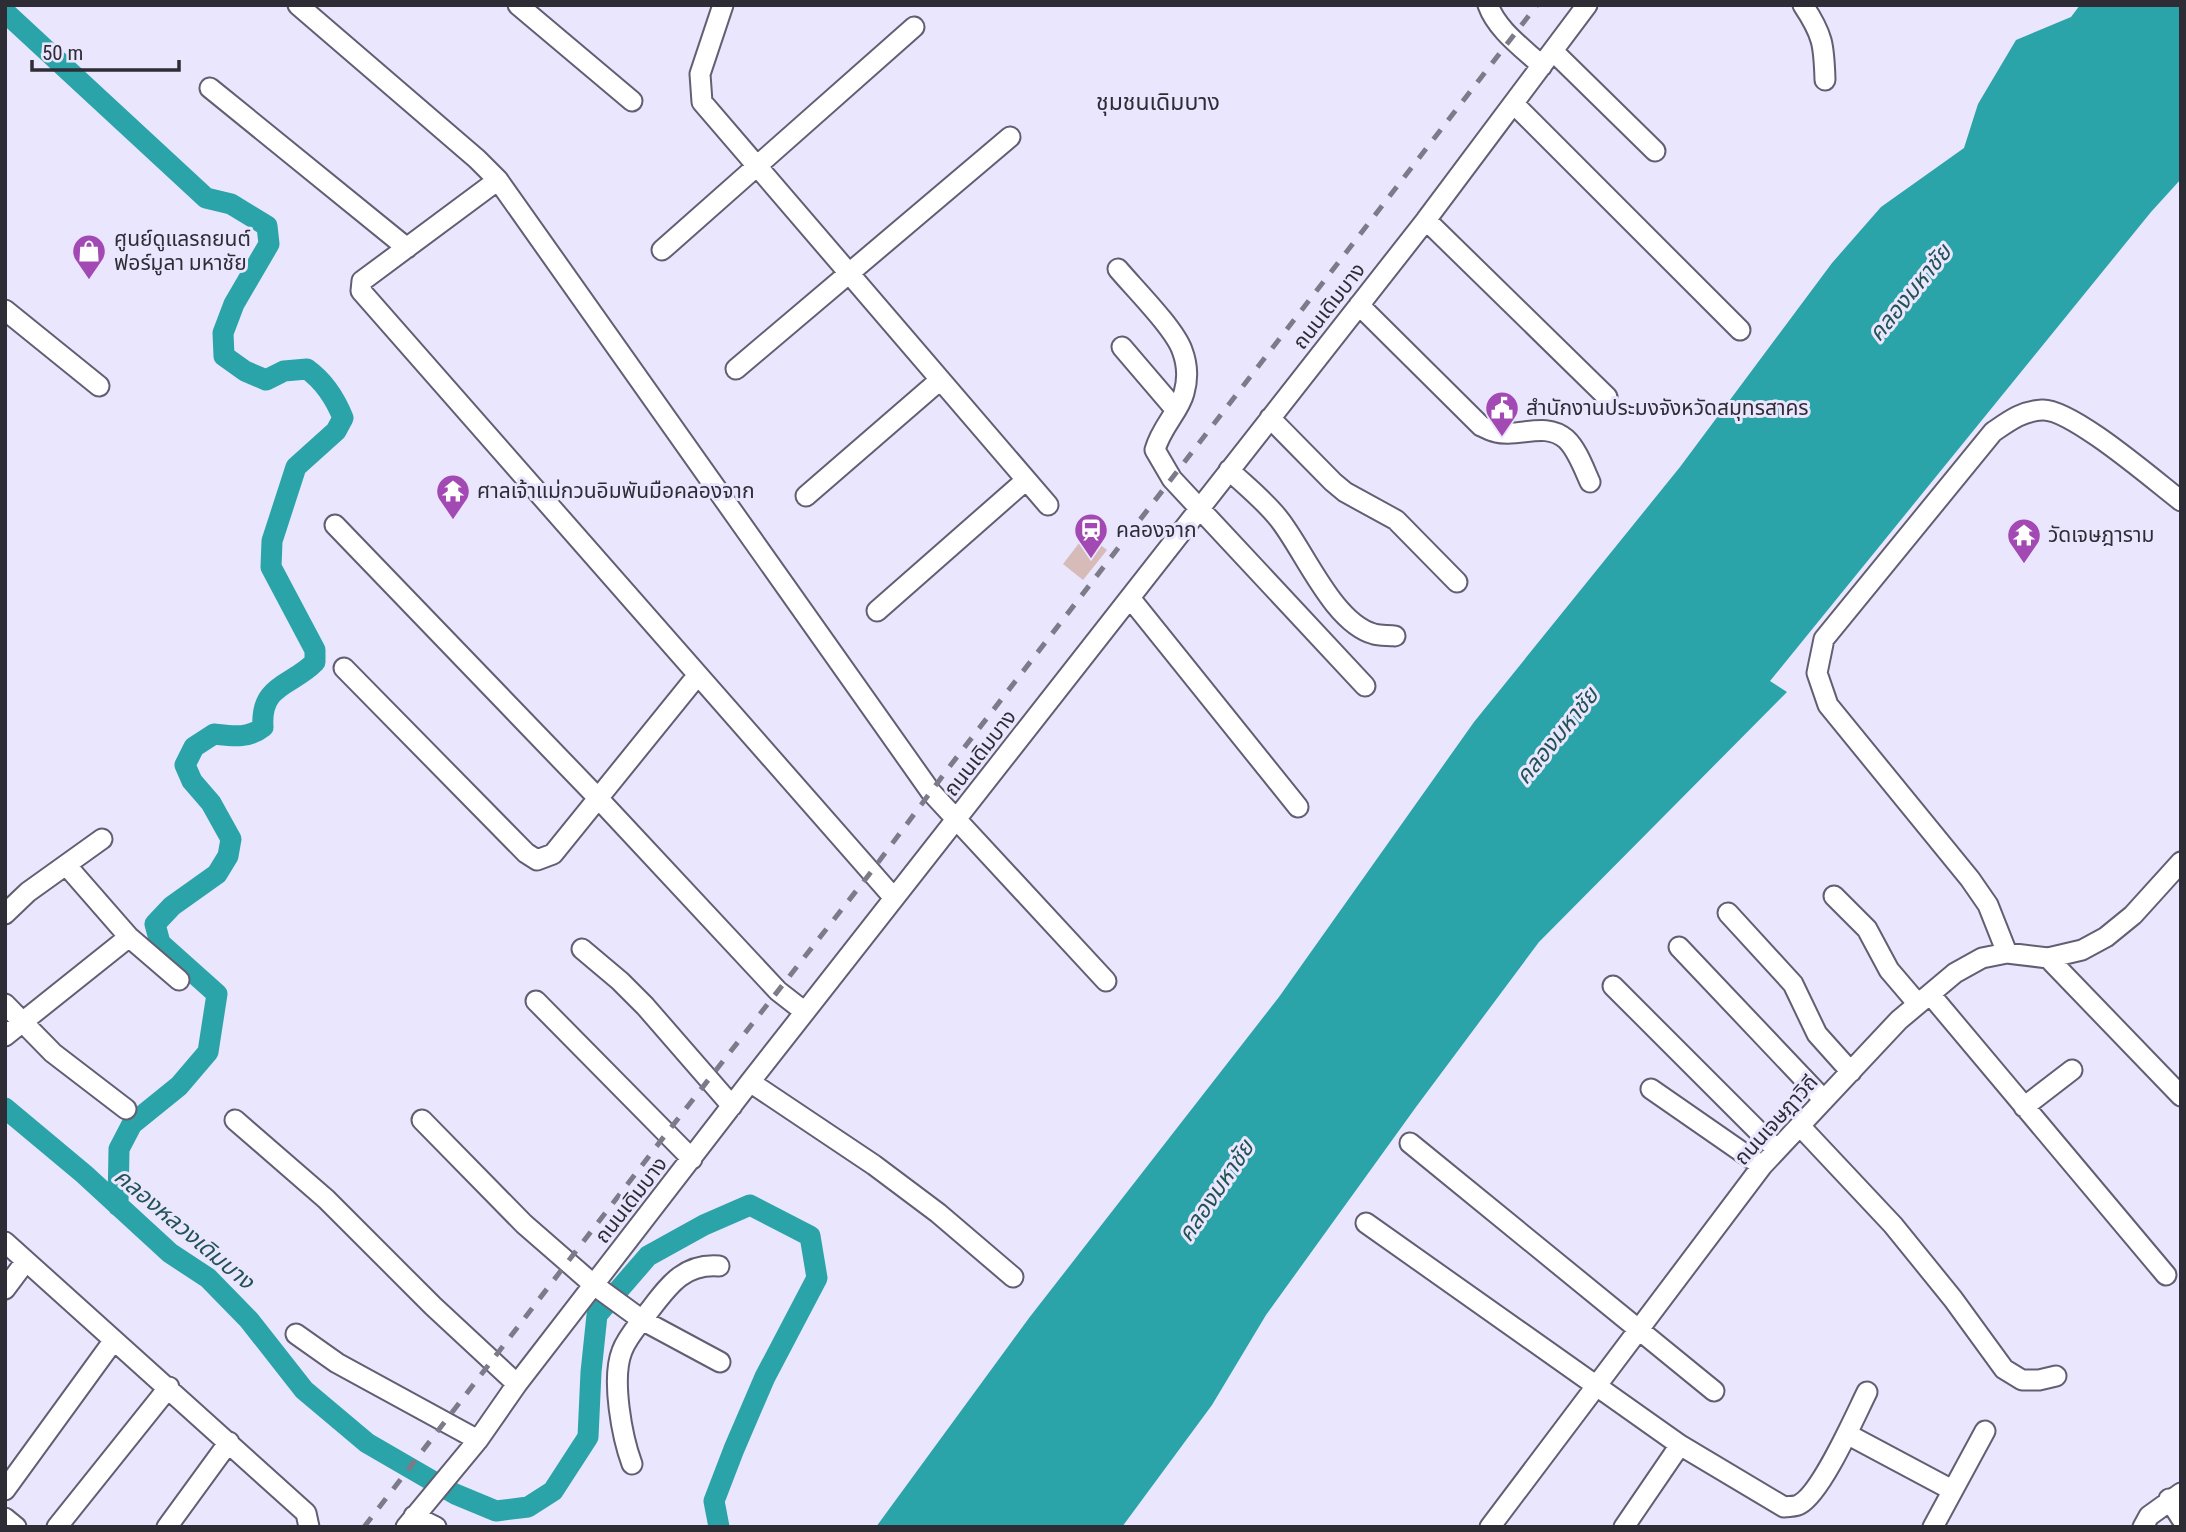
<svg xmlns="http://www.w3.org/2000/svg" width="2186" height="1532" viewBox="0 0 2186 1532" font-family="'Roboto Condensed','Noto Sans Thai',sans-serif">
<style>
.water{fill:#2aa4a9}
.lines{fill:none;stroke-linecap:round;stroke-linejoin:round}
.canal{stroke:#2aa4a9;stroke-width:21}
.building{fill:#d6bbb9}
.minor-casing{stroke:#625f73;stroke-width:23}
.minor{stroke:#fff;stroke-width:19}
.rail{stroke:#7d7b8a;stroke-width:5;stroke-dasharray:12 12;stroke-linecap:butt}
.labels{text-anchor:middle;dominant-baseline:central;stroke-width:6;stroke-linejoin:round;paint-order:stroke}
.poi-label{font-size:21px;fill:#2e2d36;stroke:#e9e6fd;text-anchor:start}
.street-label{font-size:21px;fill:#2e2d36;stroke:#e9e6fd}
.neighbourhood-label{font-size:23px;fill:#2e2d36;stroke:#e9e6fd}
.water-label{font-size:23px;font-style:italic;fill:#215254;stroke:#e9e6fd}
</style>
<rect width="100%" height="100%" fill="#e9e6fd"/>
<path class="water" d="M 2080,5 L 2181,5 L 2181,179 L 2151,212 L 1770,681 L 1787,692 L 1539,942 L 1416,1107 L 1266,1315 L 1212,1405 L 1122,1527 L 876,1527 L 1029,1318 L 1279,997 L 1474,722 L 1680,467 L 1832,263 L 1881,207 L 1964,148 L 1978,104 L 2016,40 L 2071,17 Z"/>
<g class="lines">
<path class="canal" d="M 5,12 L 206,198 L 231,204 L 267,226 L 269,244 L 234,304 L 223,333 L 224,356 L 245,371 L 266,380 L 284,371 L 307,369 C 325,382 335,398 343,418 L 336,431 L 296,467 L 272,541 L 271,567 L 315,650 L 315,662 C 292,686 260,684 263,727 C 248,739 232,736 214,734 L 194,747 L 185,765 L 192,781 L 211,803 L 231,839 L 228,856 L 217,874 L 172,906 L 155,924 L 160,943 L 217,994 L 208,1052 L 179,1086 L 132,1124 L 119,1149 L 118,1206
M 5,1108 L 84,1174 L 170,1253 L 208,1278 L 249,1320 L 304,1390 L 367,1443 L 455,1494 L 496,1511 L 528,1507 L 553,1491 L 588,1437 L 591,1372 L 597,1315 L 648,1256 L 704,1225 L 750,1205 L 810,1236 L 817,1278 L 765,1377 L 734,1449 L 714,1501 L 719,1527"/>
</g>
<path class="building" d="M 1086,534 L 1107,550 L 1083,580 L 1063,564 Z"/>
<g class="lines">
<g class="minor-casing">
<path id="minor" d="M 298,5 L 477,159 L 498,180 L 931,792 L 1106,981
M 518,5 L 632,101
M 723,5 L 700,74 L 702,102 L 1048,505
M 1488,5 C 1497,30 1523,48 1542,66
M 1803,5 C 1823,35 1824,45 1825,80
M 1553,51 L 1655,151
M 210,88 L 407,248
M 1514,104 L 1740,330
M 498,180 L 362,281 L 361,291 L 894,898
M 1426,220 L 1607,397
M 662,250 L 914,27
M 1118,269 C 1134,288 1174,328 1182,350 C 1187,363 1188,379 1184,393 C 1179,412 1161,427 1155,450 L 1172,479 L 1365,686
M 1359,305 L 1481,426 C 1486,428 1491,431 1496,432 C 1519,438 1545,421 1566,439 C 1577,449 1584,469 1590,482
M 5,310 L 99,386
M 1122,347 L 1175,409
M 736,369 L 1010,137
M 1270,418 L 1333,482 L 1345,492 L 1396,520 L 1457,582
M 1229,470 C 1246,486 1265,501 1279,519 C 1304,550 1333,623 1374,634 C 1380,636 1389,635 1395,636
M 806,496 L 940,380
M 335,525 L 597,797 L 778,991 L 805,1012
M 1130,598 L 1298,807
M 877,611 L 1026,480
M 344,668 L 526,853 L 537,860 L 553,854 L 697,676
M 67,866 L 129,937 L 179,980
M 1834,896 L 1867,929 L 1889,970 L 1918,1004
M 1728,913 L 1793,984 L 1817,1034 L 1851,1072
M 5,914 L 28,892 L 102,839
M 1679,947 L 1824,1100
M 582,949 L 620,981 L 645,1006 L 732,1106
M 2007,953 L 1988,905 L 1970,879 L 1828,705 L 1817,673 L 1824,639 L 1993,432 C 2009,421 2022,411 2042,410 C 2071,408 2155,481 2181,501
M 2048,958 L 2181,1096
M 1613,986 L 1777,1150
M 1930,994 L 2166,1275
M 536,1001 L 692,1159
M 5,1004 L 53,1053 L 126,1109
M 5,1036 L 129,937
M 750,1082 L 874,1165 L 938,1213 L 1013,1277
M 1651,1089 L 1762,1166
M 2024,1107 L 2072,1070
M 235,1120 L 326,1199 L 433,1306 L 517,1384
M 422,1120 L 524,1224 L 594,1285 L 642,1320 C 635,1329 626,1340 622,1351 C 611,1379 622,1437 632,1464
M 1800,1126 L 1893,1225 L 1953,1299 L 2004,1369 L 2022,1380 L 2039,1380 L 2056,1376
M 1410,1143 L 1714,1391
M 1366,1223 L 1680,1445 L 1784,1507 C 1789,1506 1796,1507 1800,1504 C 1822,1492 1855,1416 1867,1392
M 5,1242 L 306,1513 L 309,1527
M 719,1266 C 679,1263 665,1292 642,1320 L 720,1362
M 5,1289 L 26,1261
M 296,1334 L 337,1363 L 478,1440
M 1847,1434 L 1952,1490
M 5,1490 L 114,1340
M 2169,1499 L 2181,1518
M 414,1516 L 436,1527
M 5,1518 L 16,1527
M 57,1527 L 169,1387
M 167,1527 L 229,1442
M 406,1527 L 478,1440 L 517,1384 L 750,1082 L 1426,220 L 1587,5
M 1490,1527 L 1762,1166 L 1899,1020 L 1955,973 L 1982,958 L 2007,953 L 2048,958 L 2082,950 L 2106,937 L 2133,915 L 2181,862
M 1624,1527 L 1680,1445
M 1933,1527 L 1985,1431
M 2143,1527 L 2149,1516 L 2181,1493"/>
</g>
<use href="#minor" class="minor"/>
<path class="rail" d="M 364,1527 L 666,1134 L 871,872 L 950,766 L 1537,5"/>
</g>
<defs>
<g id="shop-pin" transform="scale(1.75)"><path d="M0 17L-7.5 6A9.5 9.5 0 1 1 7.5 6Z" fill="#a349b4" stroke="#e9e6fd"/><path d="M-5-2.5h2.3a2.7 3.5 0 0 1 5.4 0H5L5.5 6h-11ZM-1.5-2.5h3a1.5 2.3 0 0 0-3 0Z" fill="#fff"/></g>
<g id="civic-pin" transform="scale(1.75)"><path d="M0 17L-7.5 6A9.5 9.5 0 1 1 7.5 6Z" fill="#a349b4" stroke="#e9e6fd"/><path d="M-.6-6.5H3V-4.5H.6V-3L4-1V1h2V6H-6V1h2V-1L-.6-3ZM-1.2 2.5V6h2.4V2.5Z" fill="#fff"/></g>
<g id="temple-pin" transform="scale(1.75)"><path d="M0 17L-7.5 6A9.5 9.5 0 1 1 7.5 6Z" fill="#a349b4" stroke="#e9e6fd"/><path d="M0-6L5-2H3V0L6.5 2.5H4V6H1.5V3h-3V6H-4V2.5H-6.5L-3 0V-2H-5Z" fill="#fff"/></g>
<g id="station-pin" transform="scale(1.75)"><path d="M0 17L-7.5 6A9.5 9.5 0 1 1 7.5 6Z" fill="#a349b4" stroke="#e9e6fd"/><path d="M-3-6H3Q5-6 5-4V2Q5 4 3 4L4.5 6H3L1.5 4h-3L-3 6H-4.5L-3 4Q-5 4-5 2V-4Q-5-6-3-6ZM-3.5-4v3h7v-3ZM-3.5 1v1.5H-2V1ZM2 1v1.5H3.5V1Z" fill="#fff"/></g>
</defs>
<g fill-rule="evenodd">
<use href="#shop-pin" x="89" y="251"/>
<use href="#civic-pin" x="1502" y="408"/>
<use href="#temple-pin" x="453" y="491"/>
<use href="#station-pin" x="1091" y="530"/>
<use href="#temple-pin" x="2024" y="535"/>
</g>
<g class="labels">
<g class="poi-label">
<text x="114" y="239">ศูนย์ดูแลรถยนต์<tspan x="114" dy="24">ฟอร์มูลา มหาชัย</tspan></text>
<text x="1526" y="408">สำนักงานประมงจังหวัดสมุทรสาคร</text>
<text x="477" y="491">ศาลเจ้าแม่กวนอิมพันมือคลองจาก</text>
<text x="1116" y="530">คลองจาก</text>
<text x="2048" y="535">วัดเจษฎาราม</text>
</g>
<g class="street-label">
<text transform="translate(1329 306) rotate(-52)">ถนนเดิมบาง</text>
<text transform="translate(980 753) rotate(-52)">ถนนเดิมบาง</text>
<text transform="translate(1776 1120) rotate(-48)">ถนนเจษฎาวิถี</text>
<text transform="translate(631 1200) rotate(-52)">ถนนเดิมบาง</text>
</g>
<g class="neighbourhood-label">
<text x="1158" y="102">ชุมชนเดิมบาง</text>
</g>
<g class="water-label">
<text transform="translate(1910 293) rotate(-51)">คลองมหาชัย</text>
<text transform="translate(1557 736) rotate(-51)">คลองมหาชัย</text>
<text transform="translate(1216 1191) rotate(-56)">คลองมหาชัย</text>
<text transform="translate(184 1229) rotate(40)">คลองหลวงเดิมบาง</text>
</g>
</g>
<rect width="2186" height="1532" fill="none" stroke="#2e2d36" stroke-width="14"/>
<path d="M32 60v10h147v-10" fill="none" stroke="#2e2d36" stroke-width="3.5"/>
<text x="42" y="60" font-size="21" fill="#2e2d36" stroke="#e9e6fd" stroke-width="5" paint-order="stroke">50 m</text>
</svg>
